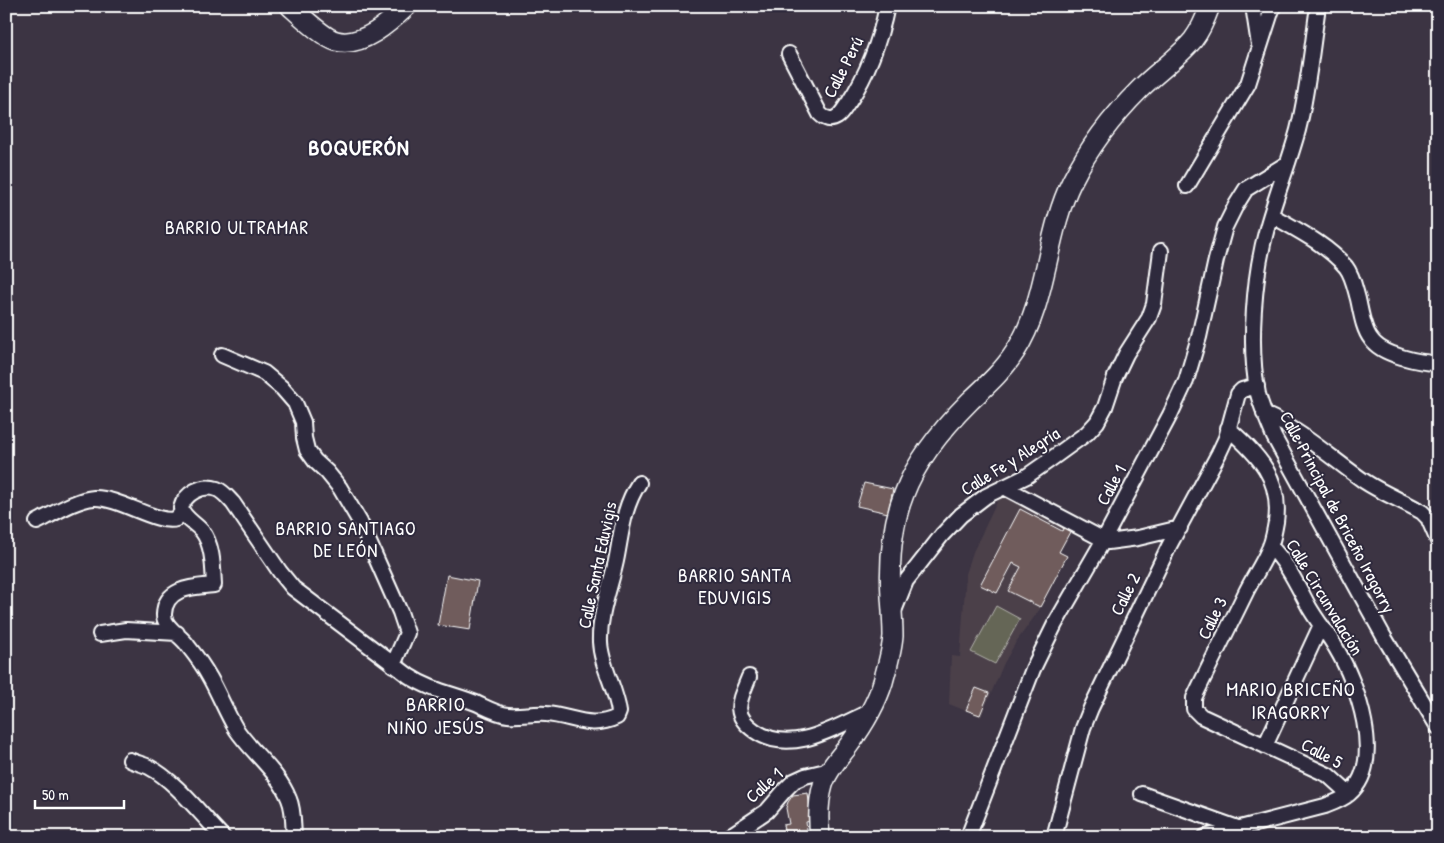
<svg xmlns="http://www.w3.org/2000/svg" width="1444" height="843" viewBox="0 0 1444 843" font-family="'Patrick Hand',sans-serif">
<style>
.built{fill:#4b404a}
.green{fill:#656657;stroke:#b2b2ab}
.building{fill:#6f5c5c;stroke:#fff}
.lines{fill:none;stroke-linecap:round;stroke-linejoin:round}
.street-casing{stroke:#fff;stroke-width:18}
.secondary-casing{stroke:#fff;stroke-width:22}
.street{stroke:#2f2a3d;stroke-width:14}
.secondary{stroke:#2f2a3d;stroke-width:19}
.labels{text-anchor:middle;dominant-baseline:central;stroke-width:4;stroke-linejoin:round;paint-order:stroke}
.street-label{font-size:18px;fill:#fff;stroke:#2f2a3d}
.neighbourhood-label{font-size:19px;letter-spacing:1px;fill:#fff;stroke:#2f2a3d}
.quarter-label{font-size:20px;letter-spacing:1px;fill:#fff;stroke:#2f2a3d}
.district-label{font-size:22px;font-weight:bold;letter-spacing:1px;fill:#fff;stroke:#2f2a3d}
</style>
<rect width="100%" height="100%" fill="#3c3443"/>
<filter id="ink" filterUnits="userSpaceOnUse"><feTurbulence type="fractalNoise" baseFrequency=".02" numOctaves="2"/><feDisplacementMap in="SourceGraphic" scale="10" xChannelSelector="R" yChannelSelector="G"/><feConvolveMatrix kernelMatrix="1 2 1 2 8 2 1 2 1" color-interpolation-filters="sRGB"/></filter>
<g filter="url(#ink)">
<path class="built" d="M 1004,492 L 1072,530 L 1060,552 L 1067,556 L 1040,609 L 1016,642 L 1004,663 L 981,717 L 949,704 L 951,656 L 960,657 L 966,574 L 973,552 L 998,500 Z"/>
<path class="green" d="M 996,606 L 1020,619 L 995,664 L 971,652 Z"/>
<path class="building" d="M 864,483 L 893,489 L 888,513 L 857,506 Z
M 1020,509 L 1062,531 L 1064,527 L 1071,530 L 1059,552 L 1067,556 L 1040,607 L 1008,591 L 1021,567 L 1013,563 L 997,593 L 980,585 Z
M 447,575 L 478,581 L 470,630 L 438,625 Z
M 976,688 L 989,693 L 980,715 L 966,710 Z
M 808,793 L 811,821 L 806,822 L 808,837 L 785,837 L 783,825 L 789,824 L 786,808 L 788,802 L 793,795 Z"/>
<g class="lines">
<g class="street-casing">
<path id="street" d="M 1253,6 L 1259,45
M 1318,6 C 1312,47 1308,90 1298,130 C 1289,163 1276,195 1267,228 C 1254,275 1248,346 1258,394 C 1262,409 1268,422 1274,437 L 1384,637 L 1438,727
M 789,54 L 820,114 C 825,119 831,121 837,117 C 842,114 845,107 849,102 C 868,73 880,40 887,6
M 1187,186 L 1248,84 L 1273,6
M 1271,215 C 1297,230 1326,244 1346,267 C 1353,276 1355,289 1358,299 C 1361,312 1363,329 1371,339 C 1381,355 1420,363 1438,363
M 222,355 L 264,373 L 282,388 L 295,403 L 303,422 L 304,438 L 307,450 L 315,461 L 327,472 L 340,488 L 360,522 L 400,612 L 407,633 L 393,665
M 1264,414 C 1301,430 1331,458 1364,481 C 1382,493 1403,501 1422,512 L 1428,518 L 1438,541
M 1228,428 C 1258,455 1282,478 1276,522 C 1274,532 1273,542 1268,551 C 1262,565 1253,578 1246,592 C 1229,627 1211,662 1194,698 L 1194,709 L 1201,716 L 1328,775 L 1349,794
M 1004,487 L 1108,542 L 1138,538 L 1180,528
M 37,522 C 53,514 77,499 94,498 C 119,497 158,525 176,519 L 182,512
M 894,611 L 906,581 L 942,535 L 961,515 L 986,496 L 1027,476 L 1047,462 L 1087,433 L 1097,422 L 1105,407 L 1115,377 L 1126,354 L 1149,318 L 1154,304 L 1161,251
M 100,634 L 126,630 L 177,633
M 749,677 C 740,700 730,714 755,731 C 791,756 836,727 871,711
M 1265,746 L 1321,625
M 130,760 C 136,763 143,764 149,767 C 176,781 201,815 223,837
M 1142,794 L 1238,828
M 294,837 C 293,825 294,810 289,799 C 278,771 252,753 236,729 C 226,712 219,694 210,678 C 204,667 196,656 188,646 C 181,635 163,627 164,614 C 165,587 194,587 214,585 C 213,567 213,545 202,531 C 195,523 184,518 181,508 C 185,493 202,484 217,489 C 224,492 228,498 233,503 L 280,572 L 293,588 L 409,676 C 430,690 453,694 476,703 C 487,708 497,714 508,715 C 521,716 534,713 546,714 C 573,716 590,730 617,717 L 619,712 C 616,688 601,666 600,642 C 599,612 612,584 617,556 C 622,529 624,506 639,483
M 728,837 L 767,811 L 785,790 L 794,781 L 805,776 L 830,770
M 968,837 L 1033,669 L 1055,624 L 1103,541 L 1170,415 L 1186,381 L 1199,337 L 1216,260 L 1225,227 L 1236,205 L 1246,189 L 1288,163
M 1054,837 L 1083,728 L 1091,708 L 1169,546 L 1219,453 L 1226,438 L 1238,394 L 1242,390 L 1257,386
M 1205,837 L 1325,806 C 1333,803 1342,800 1349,794 C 1386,762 1357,683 1336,648 C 1328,634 1317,621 1309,607 C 1297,585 1288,564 1270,546"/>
</g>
<g class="secondary-casing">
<path id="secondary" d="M 290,6 C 300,15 324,38 336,41 C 362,48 390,22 407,6
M 820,837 C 818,819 818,802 823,785 C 827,770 840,757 849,745 C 863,726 876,705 883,682 C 887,667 892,651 893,636 C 893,623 892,610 891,597 C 889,562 891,527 904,494 C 917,459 944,427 970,401 C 986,386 1003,371 1015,352 C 1048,301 1045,235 1072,181 C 1089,147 1114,115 1140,89 C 1157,72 1178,58 1193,40 C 1200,31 1206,17 1210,6"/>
</g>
<use href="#street" class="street"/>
<use href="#secondary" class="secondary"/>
</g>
</g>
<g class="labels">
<g class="street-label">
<text transform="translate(843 67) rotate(-63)">Calle Perú</text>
<text transform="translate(1010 461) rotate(-32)">Calle Fe y Alegría</text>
<text transform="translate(1111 485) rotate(-62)">Calle 1</text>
<text transform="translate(1338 512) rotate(62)">Calle Principal de Briceño Iragorry</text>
<text transform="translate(597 565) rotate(-78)">Calle Santa Eduvigis</text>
<text transform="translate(1125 594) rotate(-64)">Calle 2</text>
<text transform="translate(1325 597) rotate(59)">Calle Circunvalación</text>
<text transform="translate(1212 618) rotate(-64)">Calle 3</text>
<text transform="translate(1322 753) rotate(28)">Calle 5</text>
<text transform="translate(764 785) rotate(-42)">Calle 1</text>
</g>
<g class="neighbourhood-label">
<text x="237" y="227">BARRIO ULTRAMAR</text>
<text x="346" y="528">BARRIO SANTIAGO<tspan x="346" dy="22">DE LEÓN</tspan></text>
<text x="735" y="575">BARRIO SANTA<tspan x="735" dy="22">EDUVIGIS</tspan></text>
</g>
<g class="quarter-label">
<text x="1291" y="688">MARIO BRICEÑO<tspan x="1291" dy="23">IRAGORRY</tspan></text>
<text x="436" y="703">BARRIO<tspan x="436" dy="23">NIÑO JESÚS</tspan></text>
</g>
<g class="district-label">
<text x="359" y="147">BOQUERÓN</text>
</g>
</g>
<rect width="1444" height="843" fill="none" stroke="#2f2a3d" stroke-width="25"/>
<rect x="12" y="12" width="1419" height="818" fill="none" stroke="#fff" stroke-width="2" filter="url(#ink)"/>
<path d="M35 800v8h89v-8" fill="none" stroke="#ffffff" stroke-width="2.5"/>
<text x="42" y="800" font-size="15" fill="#ffffff" stroke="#2f2a3d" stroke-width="4" paint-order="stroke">50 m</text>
</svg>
